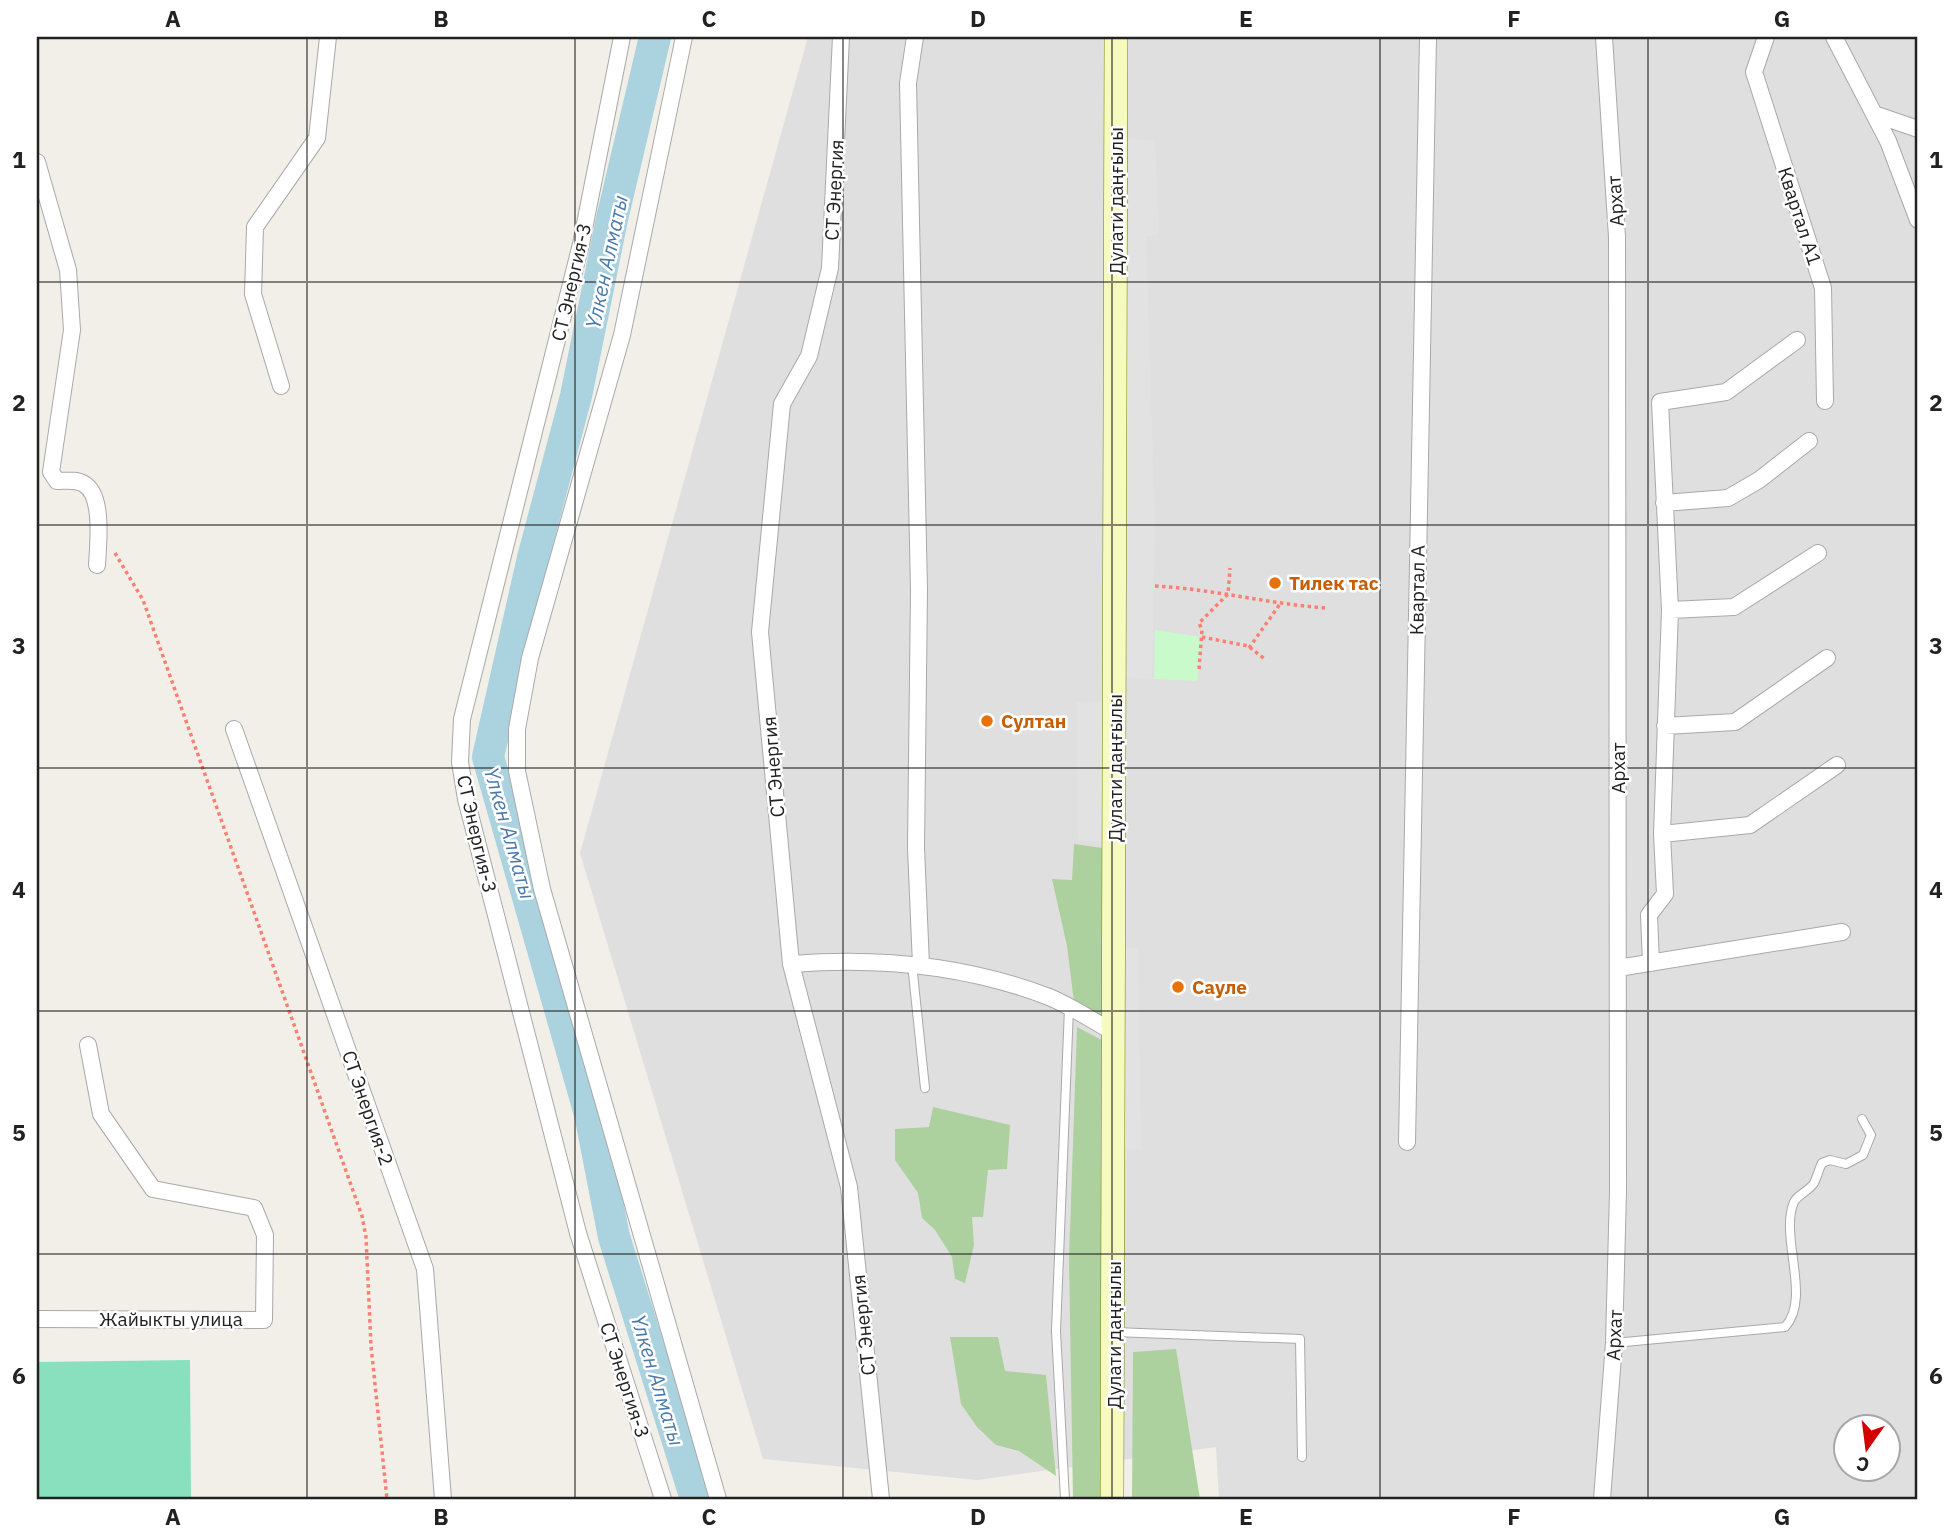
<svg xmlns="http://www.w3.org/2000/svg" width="1955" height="1536" viewBox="0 0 1955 1536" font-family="'IBM Plex Sans',sans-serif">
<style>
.residential{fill:#e0dfdf;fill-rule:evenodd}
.forest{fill:#add19e}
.park{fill:#c8facc}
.pitch{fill:#88e0be}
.parking{fill:#e2e2e2}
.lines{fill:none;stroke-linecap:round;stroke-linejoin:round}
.river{stroke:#aad3df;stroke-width:32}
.lane-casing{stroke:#a9a9a9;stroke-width:10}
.street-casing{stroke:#a9a9a9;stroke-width:18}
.secondary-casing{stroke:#707d05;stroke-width:24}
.path{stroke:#fa8072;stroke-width:3.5;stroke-dasharray:3.5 3.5;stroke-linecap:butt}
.lane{stroke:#fff;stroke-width:8}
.street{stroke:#fff;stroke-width:16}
.secondary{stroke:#f7fabf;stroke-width:23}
.grid{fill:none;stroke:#222;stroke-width:2;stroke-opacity:0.55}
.food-dot{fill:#e8710a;stroke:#fff;stroke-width:2.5}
.labels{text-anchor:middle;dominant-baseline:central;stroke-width:5;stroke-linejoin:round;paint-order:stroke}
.street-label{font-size:19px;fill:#222;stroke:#fff}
.food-label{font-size:19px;font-weight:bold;fill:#c56008;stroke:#fff;text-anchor:start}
.water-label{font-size:21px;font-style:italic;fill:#4a7aab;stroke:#fff}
.neatline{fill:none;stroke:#222;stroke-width:2.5}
.grid-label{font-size:23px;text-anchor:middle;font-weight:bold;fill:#222}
</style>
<rect width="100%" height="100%" fill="#f2efe9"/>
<path class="residential" d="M 808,37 L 1918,37 L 1918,1499 L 1219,1499 L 1216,1447 L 977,1480 L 763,1459 L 580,853 ZM 1846,1428 L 1888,1428 L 1888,1470 L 1846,1470 Z"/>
<path class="forest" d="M 1074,844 L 1110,849 L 1106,1019 L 1074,1002 L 1067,946 L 1052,879 L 1072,880 Z
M 1077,1027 L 1102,1040 L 1101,1499 L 1073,1499 L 1069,1259 Z
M 933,1107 L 1010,1125 L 1007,1169 L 988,1170 L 983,1217 L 972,1217 L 974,1245 L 965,1283 L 955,1279 L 952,1257 L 935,1230 L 922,1218 L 918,1193 L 895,1160 L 895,1129 L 929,1127 Z
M 950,1337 L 998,1337 L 1005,1371 L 1046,1375 L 1056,1476 L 1019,1451 L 996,1445 L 977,1427 L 961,1404 Z
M 1176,1349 L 1200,1499 L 1132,1499 L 1133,1352 Z"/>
<path class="park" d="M 1155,630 L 1202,637 L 1197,681 L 1154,679 Z"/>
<path class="pitch" d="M 190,1360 L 191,1499 L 37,1499 L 37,1362 Z"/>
<path class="parking" d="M 1116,137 L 1155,141 L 1159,235 L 1146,236 L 1155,521 L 1152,679 L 1115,676 Z
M 1113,700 L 1115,843 L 1078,840 L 1077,702 Z
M 1115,946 L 1138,948 L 1141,1149 L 1114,1150 Z"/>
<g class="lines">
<path class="river" d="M 655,37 L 612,219 L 576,396 L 533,558 L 488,757 L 590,1114 L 614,1237 L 696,1499"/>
<g class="lane-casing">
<path id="lane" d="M 912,964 L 925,1088
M 1114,1332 L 1300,1339 L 1302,1457
M 1614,1343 L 1785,1327 C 1812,1298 1779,1236 1794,1202 C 1797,1195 1809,1191 1814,1183 C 1817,1177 1819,1169 1822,1163 L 1830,1160 L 1846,1164 L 1863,1155 L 1871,1135 L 1862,1119
M 1065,1499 L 1056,1331 L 1069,1008"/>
</g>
<g class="street-casing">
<path id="street" d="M 622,37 L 581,244 L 462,719 L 460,762 L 466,799 L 578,1233 L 663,1499
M 684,37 L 622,335 L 530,658 L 517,729 L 517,771 L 542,889 L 718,1499
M 841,37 L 830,268 L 809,356 L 782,404 L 760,632 L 791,964 L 849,1187 L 881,1499
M 915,37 L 908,83 L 919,590 L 916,848 L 921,965
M 1766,37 L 1754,72 L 1823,288 L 1825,401
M 1834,37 L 1888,141 L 1918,220
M 1874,114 L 1918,129
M 37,162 L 68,270 L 72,330 L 51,472 L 57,481 C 66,481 76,479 84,484 C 104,495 98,545 97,565
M 281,386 L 253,294 L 255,227 L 317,138 L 328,37
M 1664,503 L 1728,498 L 1759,480 L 1809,441
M 1670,610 L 1734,607 L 1818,553
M 1665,726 L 1735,722 L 1827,658
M 234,729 L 425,1269 L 443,1499
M 1662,834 L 1750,825 L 1837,765
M 1651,963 L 1649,915 L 1665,894 L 1662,834 L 1670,610 L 1660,402 L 1726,392 L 1797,340
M 791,964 C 879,957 966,965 1049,997 C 1071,1006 1093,1021 1115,1033
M 1618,968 L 1842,932
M 1407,1142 L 1428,37
M 37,1319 L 264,1320 L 265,1235 L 254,1208 L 153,1189 L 101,1114 L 88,1045
M 1602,1499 L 1614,1343 L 1618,1191 L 1617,237 L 1604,37"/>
</g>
<g class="secondary-casing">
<path id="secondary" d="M 1112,1499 L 1116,37"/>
</g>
<path class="path" d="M 115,553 L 143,600 L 362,1216 L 366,1237 L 371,1346 L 387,1499
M 1155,586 C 1213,589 1269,604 1326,608
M 1202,637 L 1248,646 L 1266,660
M 1249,648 L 1280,604
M 1199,669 L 1202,630 L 1199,623 L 1228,594 L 1230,568"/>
<use href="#lane" class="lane"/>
<use href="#street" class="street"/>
<use href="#secondary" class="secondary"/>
</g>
<path class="grid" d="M 307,37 L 307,1499M 575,37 L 575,1499M 843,37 L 843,1499M 1112,37 L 1112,1499M 1380,37 L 1380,1499M 1648,37 L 1648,1499M 37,282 L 1918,282M 37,525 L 1918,525M 37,768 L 1918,768M 37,1011 L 1918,1011M 37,1254 L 1918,1254"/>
<g class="food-dot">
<circle cx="1275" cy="583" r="7"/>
<circle cx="987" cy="721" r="7"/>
<circle cx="1178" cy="987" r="7"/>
</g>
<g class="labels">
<g class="street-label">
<text transform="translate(834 190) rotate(-87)">СТ Энергия</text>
<text transform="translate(1116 201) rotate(-90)">Дулати даңғылы</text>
<text transform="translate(1615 201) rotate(-94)">Архат</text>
<text transform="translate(1800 216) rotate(72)">Квартал А1</text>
<text transform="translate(571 282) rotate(-77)">СТ Энергия-3</text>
<text transform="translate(1417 590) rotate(-89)">Квартал А</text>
<text transform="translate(773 767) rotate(-95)">СТ Энергия</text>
<text transform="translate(1115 768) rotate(-90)">Дулати даңғылы</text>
<text transform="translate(1618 768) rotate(-90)">Архат</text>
<text transform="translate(477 834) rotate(77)">СТ Энергия-3</text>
<text transform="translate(368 1108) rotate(71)">СТ Энергия-2</text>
<text x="171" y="1319">Жайыкты улица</text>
<text transform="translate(863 1325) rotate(-96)">СТ Энергия</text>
<text transform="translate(1114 1335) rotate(-90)">Дулати даңғылы</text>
<text transform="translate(1614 1335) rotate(-87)">Архат</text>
<text transform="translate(625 1380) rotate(72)">СТ Энергия-3</text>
</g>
<g class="food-label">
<text x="1289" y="583">Тилек тас</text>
<text x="1001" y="721">Султан</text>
<text x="1192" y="987">Сауле</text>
</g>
<g class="water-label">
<text transform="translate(606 262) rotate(-78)">Үлкен Алматы</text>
<text transform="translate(510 833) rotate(74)">Үлкен Алматы</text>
<text transform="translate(658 1380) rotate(73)">Үлкен Алматы</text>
</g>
</g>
<rect width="1955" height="1536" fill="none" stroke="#ffffff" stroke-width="77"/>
<g transform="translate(1867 1448) rotate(194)"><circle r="33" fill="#ffffff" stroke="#a7a7a7" stroke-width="2"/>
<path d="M0-5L12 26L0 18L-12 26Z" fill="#d40000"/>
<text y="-10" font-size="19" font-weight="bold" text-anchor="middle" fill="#222222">С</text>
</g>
<rect x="38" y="38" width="1878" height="1460" class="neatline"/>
<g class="grid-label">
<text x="173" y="27">A</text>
<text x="441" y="27">B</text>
<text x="709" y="27">C</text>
<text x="978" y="27">D</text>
<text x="1246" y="27">E</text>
<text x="1514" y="27">F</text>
<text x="1782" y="27">G</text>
<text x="19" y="168">1</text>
<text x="1936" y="168">1</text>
<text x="19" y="411">2</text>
<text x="1936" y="411">2</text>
<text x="19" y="654">3</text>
<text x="1936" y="654">3</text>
<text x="19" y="898">4</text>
<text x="1936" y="898">4</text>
<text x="19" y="1141">5</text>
<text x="1936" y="1141">5</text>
<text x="19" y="1384">6</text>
<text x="1936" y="1384">6</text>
<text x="173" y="1525">A</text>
<text x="441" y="1525">B</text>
<text x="709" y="1525">C</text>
<text x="978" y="1525">D</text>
<text x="1246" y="1525">E</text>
<text x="1514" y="1525">F</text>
<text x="1782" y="1525">G</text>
</g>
</svg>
